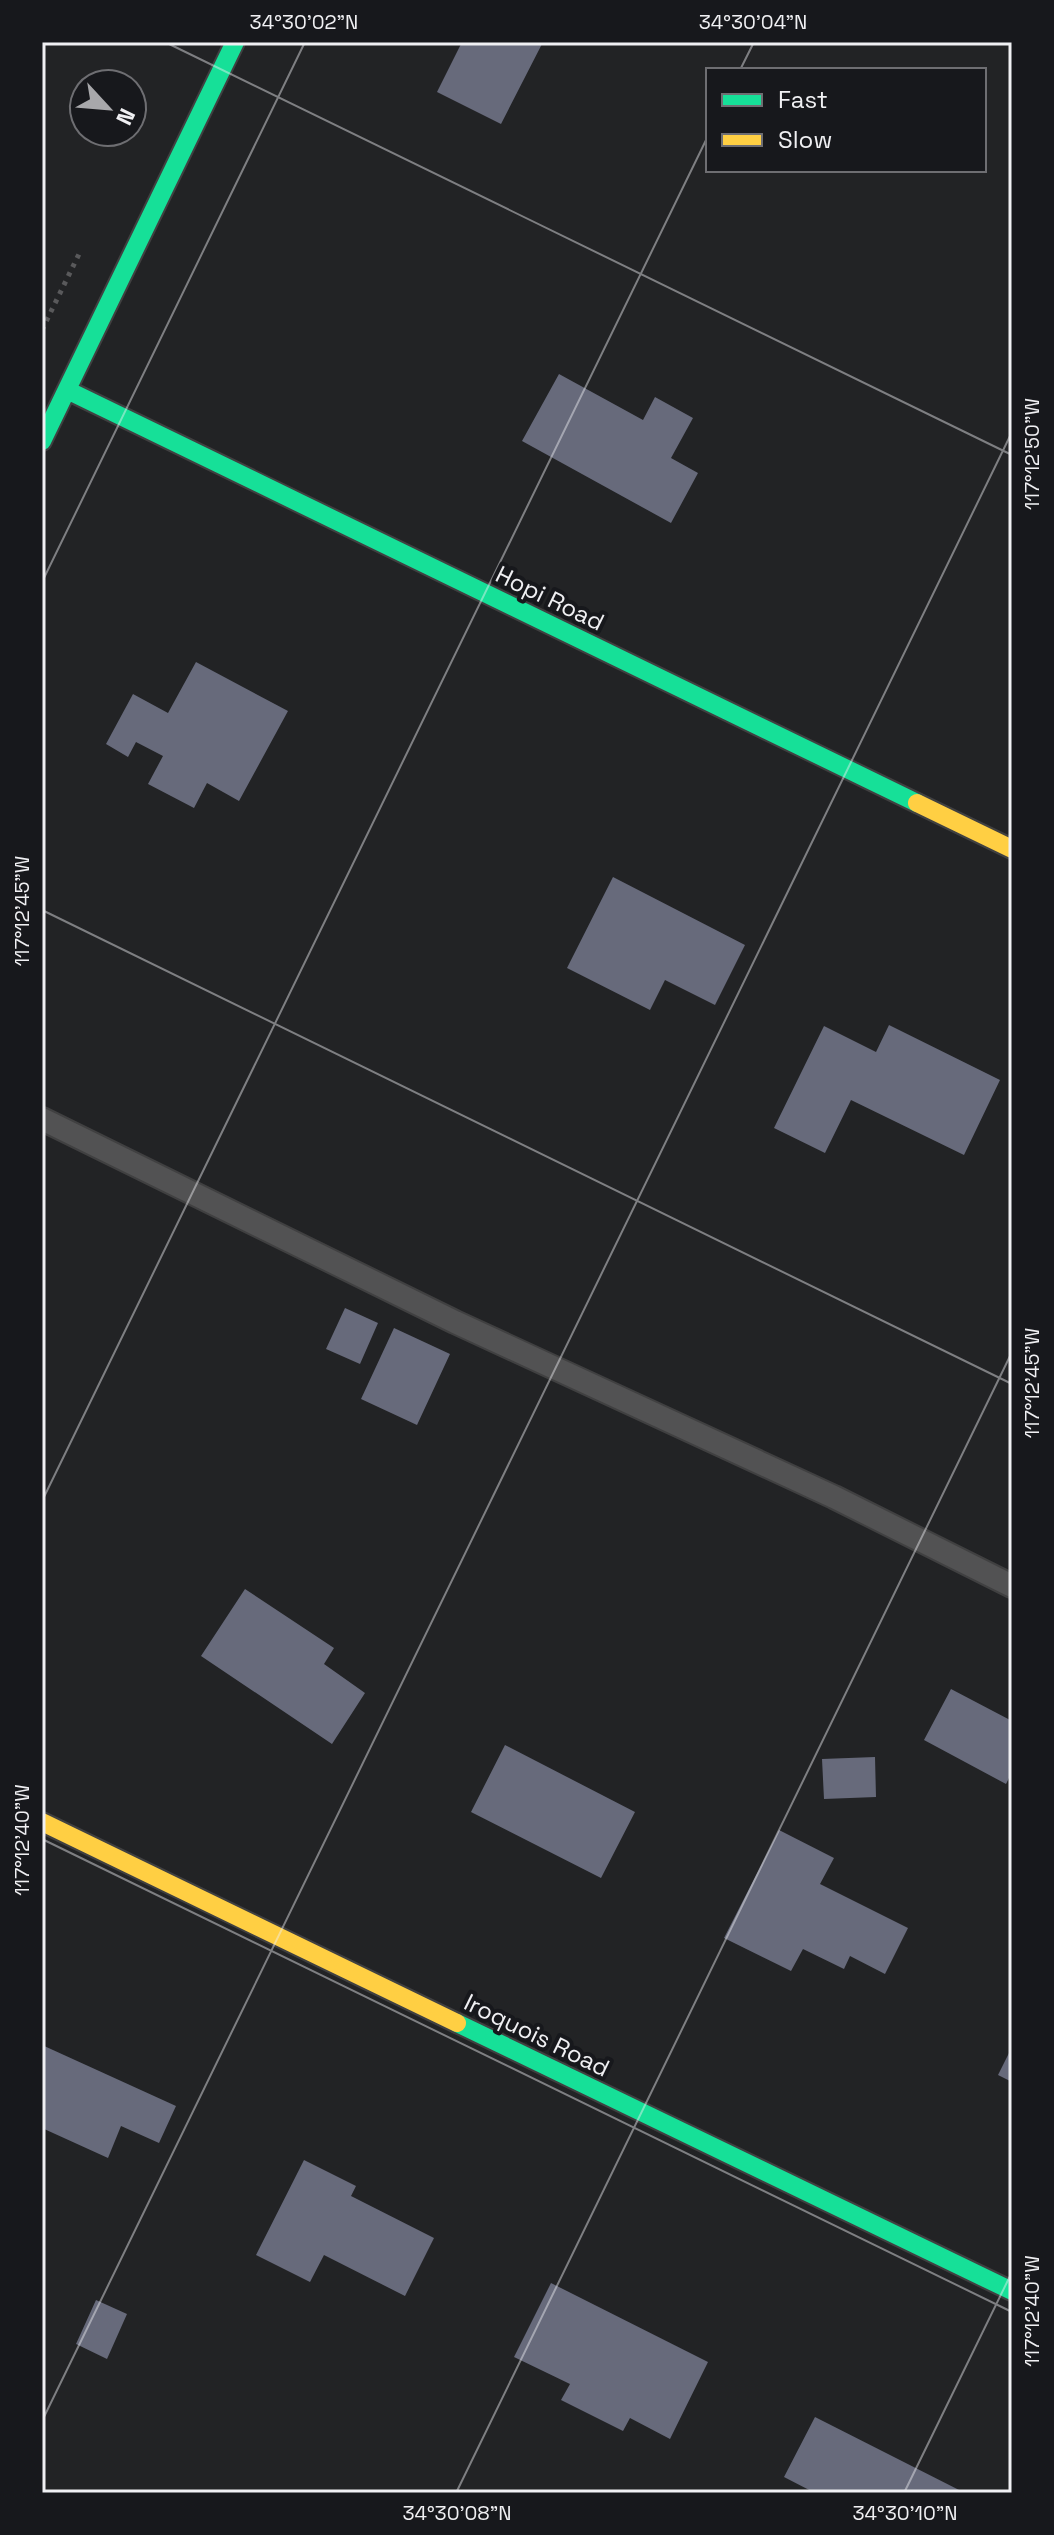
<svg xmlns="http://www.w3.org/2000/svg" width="1054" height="2535" viewBox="0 0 1054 2535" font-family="'Space Grotesk',sans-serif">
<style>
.building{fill:#676a7b}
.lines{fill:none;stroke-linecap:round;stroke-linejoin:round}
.lane-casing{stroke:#404041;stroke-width:26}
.fast-casing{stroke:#404041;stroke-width:22}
.slow-casing{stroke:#404041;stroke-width:22}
.path{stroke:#59595b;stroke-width:5;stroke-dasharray:4 6;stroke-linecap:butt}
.lane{stroke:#525253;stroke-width:22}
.fast{stroke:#16e098;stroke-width:18}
.slow{stroke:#ffcf43;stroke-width:18}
.ticks{fill:none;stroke:#f0f0f3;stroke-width:2;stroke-opacity:0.45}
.labels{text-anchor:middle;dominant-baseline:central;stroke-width:8;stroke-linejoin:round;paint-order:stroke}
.street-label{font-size:24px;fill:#f0f0f3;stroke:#17181c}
.neatline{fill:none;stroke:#f0f0f3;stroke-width:3}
.ticks-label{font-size:20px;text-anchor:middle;fill:#f0f0f3}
</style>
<rect width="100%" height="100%" fill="#222325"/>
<path class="building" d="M 462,42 L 543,42 L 501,124 L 437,92 Z
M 559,374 L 643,420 L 655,397 L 693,418 L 671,458 L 698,473 L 671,523 L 522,441 Z
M 196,662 L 288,711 L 239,801 L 207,783 L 194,808 L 148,784 L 163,756 L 136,742 L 128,757 L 106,744 L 133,694 L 168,713 Z
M 613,877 L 745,945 L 715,1005 L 665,980 L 650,1010 L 567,968 Z
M 889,1025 L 1000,1080 L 964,1155 L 851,1100 L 825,1153 L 774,1128 L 824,1026 L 876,1052 Z
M 345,1308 L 378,1323 L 360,1364 L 326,1349 Z
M 394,1328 L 450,1354 L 417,1425 L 361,1399 Z
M 245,1589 L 334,1648 L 324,1664 L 365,1693 L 332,1744 L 201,1656 Z
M 951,1689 L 1012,1721 L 1012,1772 L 1006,1784 L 924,1740 Z
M 505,1745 L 635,1812 L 601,1878 L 471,1812 Z
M 875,1757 L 876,1797 L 824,1799 L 822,1759 Z
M 779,1830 L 834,1858 L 820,1884 L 908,1928 L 885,1974 L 850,1956 L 844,1969 L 803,1949 L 791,1971 L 724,1938 Z
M 42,2045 L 176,2106 L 159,2143 L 121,2126 L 108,2158 L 42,2128 Z
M 1012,2047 L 1012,2082 L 998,2075 Z
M 304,2160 L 356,2186 L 351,2196 L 434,2238 L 405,2296 L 324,2255 L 310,2282 L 256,2255 Z
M 551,2283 L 708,2362 L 670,2439 L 630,2418 L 623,2431 L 561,2400 L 570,2384 L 514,2357 Z
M 96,2300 L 127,2314 L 107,2359 L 76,2344 Z
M 815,2417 L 965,2493 L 815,2493 L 784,2477 Z"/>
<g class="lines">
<g class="lane-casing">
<path id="lane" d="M 42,1119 L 455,1322 L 834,1497 L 1012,1586"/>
</g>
<g class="fast-casing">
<path id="fast" d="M 67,390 L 917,803
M 42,441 L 235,42
M 457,2023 L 1012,2291"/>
</g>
<g class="slow-casing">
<path id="slow" d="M 917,803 L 1012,849
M 42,1822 L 457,2023"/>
</g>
<path class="path" d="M 42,330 L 80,252"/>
<use href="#lane" class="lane"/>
<use href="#fast" class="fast"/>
<use href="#slow" class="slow"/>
</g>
<path class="ticks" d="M 165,42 L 1012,455M 740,70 L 754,42M 42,582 L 305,42M 42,910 L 1012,1384M 42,1501 L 708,136M 42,1839 L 1012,2312M 42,2421 L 1012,432M 456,2493 L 1012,1352M 904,2493 L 1012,2272"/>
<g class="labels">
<g class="street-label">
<text transform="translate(550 598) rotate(26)">Hopi Road</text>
<text transform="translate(537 2035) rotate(26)">Iroquois Road</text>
</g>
</g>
<rect width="1054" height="2535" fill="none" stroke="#17181c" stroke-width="88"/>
<rect x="706" y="68" width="280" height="104" fill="#17181c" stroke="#6e6e72" stroke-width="2"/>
<rect x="722" y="94" width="40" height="12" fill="#16e098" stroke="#6e6e72" stroke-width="2"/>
<text x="778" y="108" font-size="24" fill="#f0f0f3">Fast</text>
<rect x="722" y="134" width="40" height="12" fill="#ffcf43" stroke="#6e6e72" stroke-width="2"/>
<text x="778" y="148" font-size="24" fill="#f0f0f3">Slow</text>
<g transform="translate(108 108) rotate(116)"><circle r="38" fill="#17181c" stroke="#6e6e72" stroke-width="2"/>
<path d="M0-6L14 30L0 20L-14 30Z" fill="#a8a8ab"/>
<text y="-12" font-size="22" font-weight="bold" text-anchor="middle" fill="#f0f0f3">N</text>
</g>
<rect x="44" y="44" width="966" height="2447" class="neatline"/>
<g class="ticks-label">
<text x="304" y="29">34°30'02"N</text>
<text x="753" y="29">34°30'04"N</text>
<text transform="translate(1032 454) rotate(-90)" y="7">117°12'50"W</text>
<text transform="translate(22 911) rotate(-90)" y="7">117°12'45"W</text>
<text transform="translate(1032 1383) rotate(-90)" y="7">117°12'45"W</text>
<text transform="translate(22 1840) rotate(-90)" y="7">117°12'40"W</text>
<text transform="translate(1032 2311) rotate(-90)" y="7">117°12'40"W</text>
<text x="457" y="2520">34°30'08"N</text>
<text x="905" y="2520">34°30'10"N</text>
</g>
</svg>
